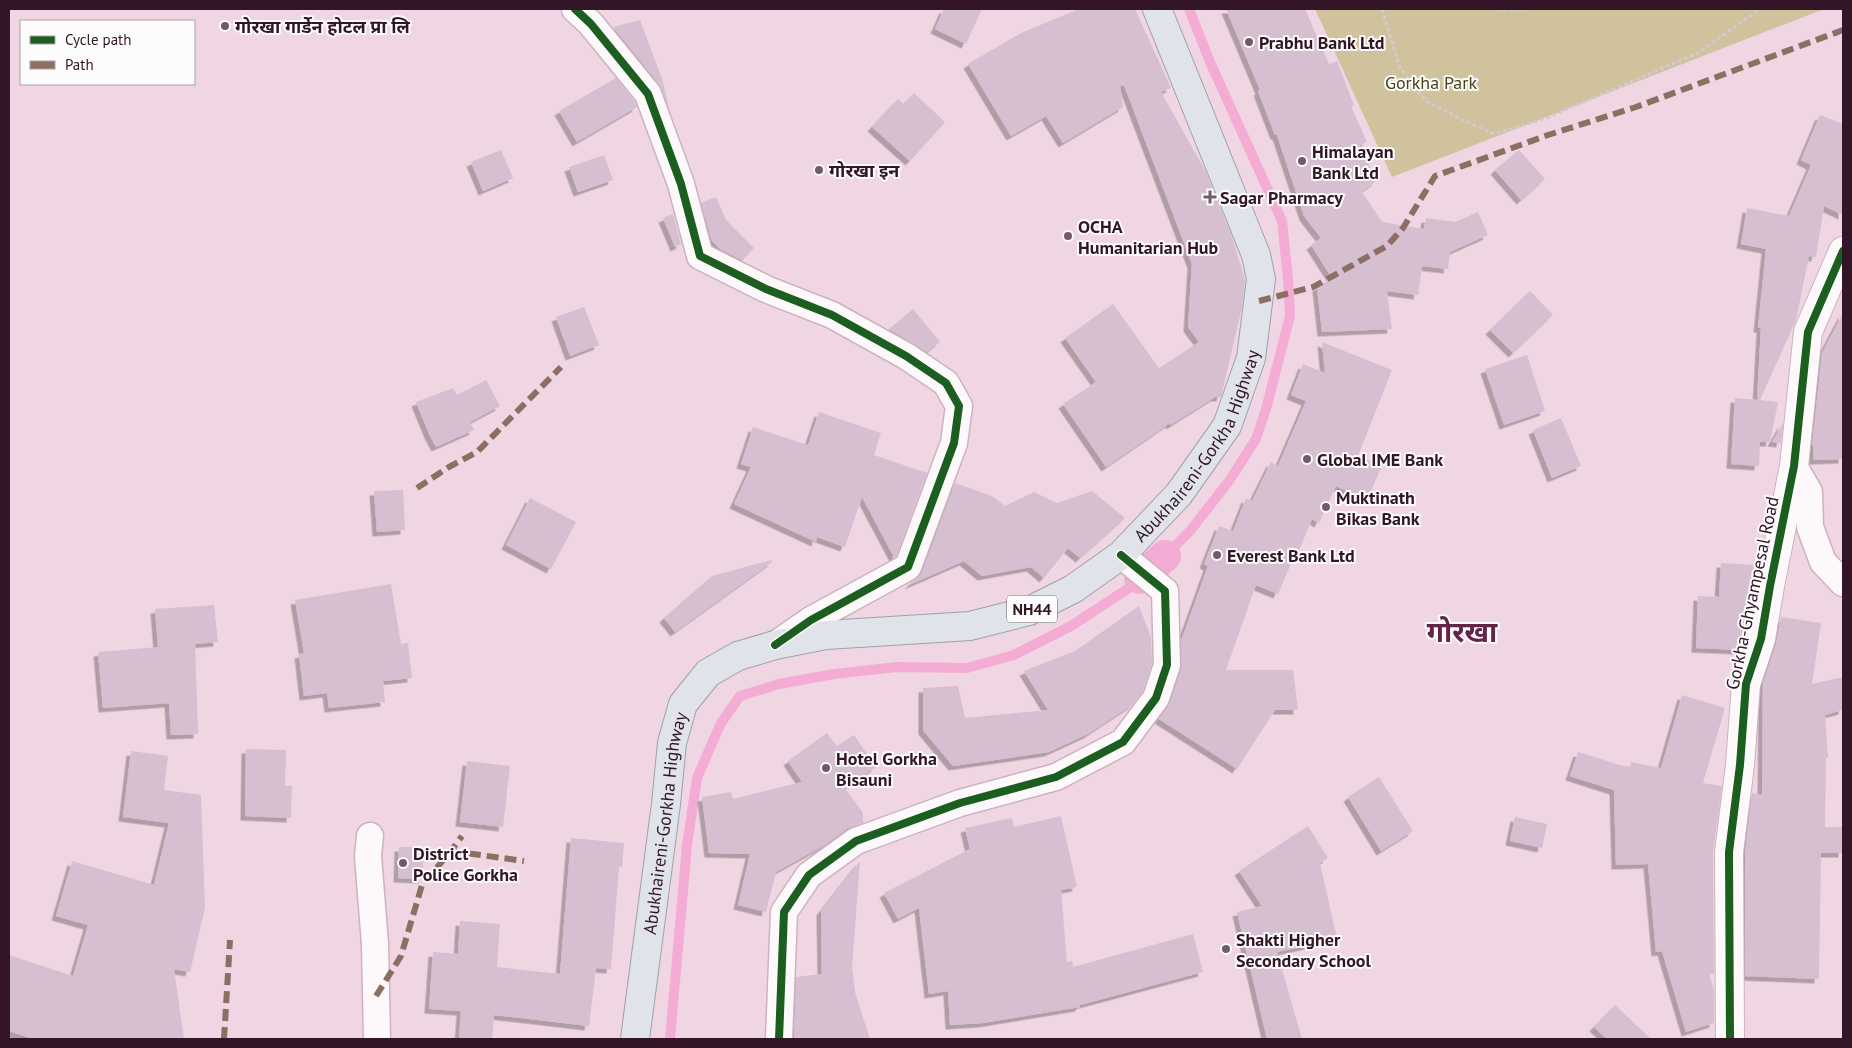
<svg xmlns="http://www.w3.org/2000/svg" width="1852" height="1048" viewBox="0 0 1852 1048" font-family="'PT Sans','Noto Sans Devanagari',sans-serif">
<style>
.green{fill:#d0c29d}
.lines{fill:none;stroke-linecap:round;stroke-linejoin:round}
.stream{stroke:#f4acd4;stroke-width:10}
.canal{stroke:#f4acd4;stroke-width:32}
.building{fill:#d5bfd0;filter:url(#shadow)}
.minor-casing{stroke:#cdb1c1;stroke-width:29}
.tertiary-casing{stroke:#cdb1c1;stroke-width:30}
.primary-casing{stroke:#9fa0ac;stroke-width:30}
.path{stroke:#d2cacf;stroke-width:3;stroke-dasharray:4 2.5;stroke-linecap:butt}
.minor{stroke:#fdf9fb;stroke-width:26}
.tertiary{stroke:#fdf9fb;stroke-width:28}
.primary{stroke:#e0e4ea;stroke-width:28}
.quiet{stroke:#8d6e63;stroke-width:6;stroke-dasharray:12 6;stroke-linecap:butt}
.cycleway-casing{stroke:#fcfcfc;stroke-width:11}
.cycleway{stroke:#1b5e20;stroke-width:8}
.poi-dot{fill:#745968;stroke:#fcfcfc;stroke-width:2}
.labels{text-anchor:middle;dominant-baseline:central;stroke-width:4;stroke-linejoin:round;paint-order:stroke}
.shield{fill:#fcfcfc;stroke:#6f5a66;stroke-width:1}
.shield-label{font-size:16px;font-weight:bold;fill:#321526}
.poi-label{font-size:18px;font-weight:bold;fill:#321526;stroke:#fcfcfc;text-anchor:start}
.park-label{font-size:18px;fill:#464419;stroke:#fcfcfc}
.street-label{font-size:18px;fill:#321526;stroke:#fcfcfc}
.town-label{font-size:28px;font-weight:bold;fill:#63244a;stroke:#fcfcfc}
</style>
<defs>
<filter id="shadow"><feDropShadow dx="-4.5" dy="4.5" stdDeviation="0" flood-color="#0004"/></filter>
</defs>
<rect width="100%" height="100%" fill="#f0d6e3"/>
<path class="green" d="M 1315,9 L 1824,9 L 1392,177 Z"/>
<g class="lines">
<path class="stream" d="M 1165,556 L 1190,531 L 1229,481 L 1256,439 L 1266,409 L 1290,316 L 1288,279 L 1282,221 L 1210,62 L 1189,9
M 670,1039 L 687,845 L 697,778 L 721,723 L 740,696 L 779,684 L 834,674 L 897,667 L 967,668 L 1014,655 L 1071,626 L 1132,586 L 1140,578"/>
<path class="canal" d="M 1140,578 L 1165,556"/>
</g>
<path class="building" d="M 944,9 L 982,9 L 966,44 L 935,29 Z
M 1079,9 L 1135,9 L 1171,88 L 1161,92 L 1206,172 L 1232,237 L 1245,280 L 1242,307 L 1221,397 L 1215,397 L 1171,425 L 1170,423 L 1106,467 L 1063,404 L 1096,382 L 1065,338 L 1113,304 L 1159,368 L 1199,342 L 1188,327 L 1192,264 L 1124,85 L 1120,86 L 1123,107 L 1063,143 L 1046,116 L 1011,136 L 968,64 L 1021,33 Z
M 1226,9 L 1305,9 L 1329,64 L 1337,61 L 1354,105 L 1351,106 L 1367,142 L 1360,145 L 1376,181 L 1362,192 L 1382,222 L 1424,229 L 1426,218 L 1455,222 L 1478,212 L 1488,235 L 1450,252 L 1448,269 L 1422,266 L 1418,295 L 1387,291 L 1392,329 L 1322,332 L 1317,287 L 1332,278 L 1311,245 L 1321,238 L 1304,216 L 1277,135 L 1275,135 L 1258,91 L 1260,90 Z
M 640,20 L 662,79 L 670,111 L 660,85 L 613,27 Z
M 616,78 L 635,102 L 637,107 L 577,142 L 559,111 Z
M 914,93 L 945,122 L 910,161 L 872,127 L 898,99 L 904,104 Z
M 1820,115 L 1843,124 L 1843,215 L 1824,206 L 1816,257 L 1809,256 L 1796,320 L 1760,400 L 1778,402 L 1770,442 L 1760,442 L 1759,466 L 1731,464 L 1735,398 L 1757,400 L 1761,328 L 1758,328 L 1766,249 L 1741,244 L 1747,208 L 1789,216 L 1811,165 L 1801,160 Z
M 501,150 L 513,178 L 483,191 L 471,162 Z
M 1519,150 L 1545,179 L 1521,200 L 1495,170 Z
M 604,155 L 613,180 L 578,192 L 569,167 Z
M 716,197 L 726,220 L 754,248 L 742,260 L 720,249 L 712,241 L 701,203 Z
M 673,214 L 681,244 L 675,247 L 663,218 Z
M 1530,291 L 1553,315 L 1513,353 L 1490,330 Z
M 584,307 L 599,345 L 570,356 L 556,317 Z
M 913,309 L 940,342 L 927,352 L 889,329 Z
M 1843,313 L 1843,459 L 1814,460 L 1813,446 L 1812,446 L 1822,353 Z
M 1322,342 L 1392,370 L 1358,456 L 1382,466 L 1367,500 L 1336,486 L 1319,523 L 1312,519 L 1298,553 L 1296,552 L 1278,594 L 1256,585 L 1226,670 L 1293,670 L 1298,710 L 1275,710 L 1237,769 L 1159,719 L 1170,703 L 1181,670 L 1181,641 L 1208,566 L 1204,564 L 1219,526 L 1233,531 L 1246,498 L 1252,501 L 1271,462 L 1278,466 L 1306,401 L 1291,395 L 1303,364 L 1325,373 Z
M 1527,355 L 1545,411 L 1504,425 L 1485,369 Z
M 486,380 L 500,406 L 470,422 L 474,430 L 436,447 L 430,436 L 416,402 L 453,388 L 457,395 Z
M 819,412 L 881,433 L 874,455 L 927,473 L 896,557 L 894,557 L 862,497 L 845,547 L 817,537 L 816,542 L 734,504 L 751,467 L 741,464 L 753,427 L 808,445 Z
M 1561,418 L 1581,466 L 1552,478 L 1533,430 Z
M 1783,423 L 1781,443 L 1772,442 Z
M 955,483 L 992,496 L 1005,506 L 1034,492 L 1057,503 L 1092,491 L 1125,518 L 1080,558 L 1068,548 L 1044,578 L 1031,567 L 982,576 L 964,561 L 909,585 L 922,572 Z
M 403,490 L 405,530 L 377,532 L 374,491 Z
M 530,498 L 576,522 L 551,569 L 506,545 Z
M 771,560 L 772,562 L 675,632 L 664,618 L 712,576 Z
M 1721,563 L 1755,565 L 1755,583 L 1746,635 L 1741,650 L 1696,648 L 1698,596 L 1719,597 Z
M 391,584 L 401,644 L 408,643 L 412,678 L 383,681 L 385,702 L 329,708 L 327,693 L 304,696 L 299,654 L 304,653 L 295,600 Z
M 214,605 L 218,642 L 195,644 L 198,734 L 171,735 L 169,703 L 103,708 L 98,652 L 158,647 L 155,609 Z
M 1139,606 L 1151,637 L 1152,663 L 1143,691 L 1132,705 L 1088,734 L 1049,752 L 953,766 L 923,730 L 923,688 L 958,686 L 965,718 L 1048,710 L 1024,671 L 1075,651 Z
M 1781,617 L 1821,623 L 1812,684 L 1843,677 L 1843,710 L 1825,715 L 1828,758 L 1826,758 L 1825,827 L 1843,827 L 1843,853 L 1821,853 L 1819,979 L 1745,976 L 1745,853 L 1752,793 L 1762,795 L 1763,683 L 1776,644 Z
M 1682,695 L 1725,708 L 1703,783 L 1722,786 L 1713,852 L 1714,974 L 1709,974 L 1714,990 L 1714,1023 L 1686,1032 L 1662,951 L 1656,952 L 1648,864 L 1616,865 L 1614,790 L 1570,776 L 1578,752 L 1630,768 L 1631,762 L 1661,768 Z
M 827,733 L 837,746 L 854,735 L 876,767 L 845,788 L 863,813 L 863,823 L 847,829 L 823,846 L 776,872 L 766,912 L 738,905 L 750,854 L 709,853 L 702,797 L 731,792 L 733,799 L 802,782 L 788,761 Z
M 246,749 L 286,750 L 285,786 L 292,786 L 291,818 L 245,816 Z
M 131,751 L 168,756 L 164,790 L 201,795 L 205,908 L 190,972 L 174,969 L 184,1039 L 33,1039 L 9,1031 L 9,955 L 73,976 L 88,925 L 56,916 L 72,861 L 154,885 L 169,823 L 123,817 Z
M 467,761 L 510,766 L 503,827 L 460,822 Z
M 1379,777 L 1413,831 L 1381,851 L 1348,797 Z
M 1061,816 L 1077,887 L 1061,890 L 1067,962 L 1072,961 L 1073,967 L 1193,934 L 1203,972 L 1080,1005 L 1080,1007 L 983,1023 L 950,1025 L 948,991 L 929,994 L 919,908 L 898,919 L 884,893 L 970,849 L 965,828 L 1012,818 L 1014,827 Z
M 1515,817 L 1547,824 L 1542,848 L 1510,841 Z
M 1308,826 L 1328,858 L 1320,863 L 1337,939 L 1277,952 L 1302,1039 L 1267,1039 L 1237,912 L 1262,906 L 1239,871 Z
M 571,838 L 624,843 L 622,867 L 619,867 L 611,969 L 596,968 L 589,1026 L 494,1015 L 492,1039 L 459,1039 L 461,1011 L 429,1009 L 433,952 L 458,954 L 460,921 L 500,924 L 497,967 L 560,974 Z
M 399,847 L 423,847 L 423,879 L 398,878 Z
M 860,861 L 852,967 L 855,992 L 870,1039 L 794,1039 L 796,977 L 822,974 L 821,911 Z
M 1615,1005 L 1651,1039 L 1607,1039 L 1594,1027 Z"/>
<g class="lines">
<g class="minor-casing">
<path id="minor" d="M 575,9 L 591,24 L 648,94 L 681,184 L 700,256 L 766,289 L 832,315 L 906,356 L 946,383 L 959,406 L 954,443 L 908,567 L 811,620 L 775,645
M 1794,466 L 1809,492 L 1810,527 L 1823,562 L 1843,583
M 370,836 L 368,856 L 375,944 L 377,1039
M 779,1039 L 784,912 L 809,875 L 856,841 L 960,803 L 1056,777 L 1123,742 L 1156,698 L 1167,665 L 1165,591 L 1121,555"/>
</g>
<g class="tertiary-casing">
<path id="tertiary" d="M 1730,1039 L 1729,852 L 1740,765 L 1746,684 L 1761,639 L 1770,586 L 1794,466 L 1808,332 L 1843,251"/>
</g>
<g class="primary-casing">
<g id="primary">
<path id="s1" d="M 635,1039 L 666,804 L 672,743 L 683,704 L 708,673 L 738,656 L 775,645 L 826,635 L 970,626 L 1029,611 L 1073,589 L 1121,555 L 1179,494 L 1227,426 L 1251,358 L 1261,279 L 1256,255 L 1157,9"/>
</g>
</g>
<path class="path" d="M 1382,9 L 1400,68 L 1426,101 L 1465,121 L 1494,134 L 1544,119 L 1698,53 L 1760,9
M 1503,9 L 1504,10 L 1526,9"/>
<use href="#minor" class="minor"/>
<use href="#tertiary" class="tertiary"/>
<use href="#primary" class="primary"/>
<path class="quiet" d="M 1259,301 L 1313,287 L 1387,246 L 1403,228 L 1435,176 L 1548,135 L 1636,107 L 1843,30
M 417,488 L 449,467 L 477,452 L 561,367
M 451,851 L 524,861
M 376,996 L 401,956 L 422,885 L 451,851 L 462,836
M 224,1039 L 230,940"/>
<g class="cycleway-casing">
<path id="cycleway" d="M 575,9 L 591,24 L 648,94 L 681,184 L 700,256 L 766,289 L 832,315 L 906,356 L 946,383 L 959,406 L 954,443 L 908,567 L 811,620 L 775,645
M 779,1039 L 784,912 L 809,875 L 856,841 L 960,803 L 1056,777 L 1123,742 L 1156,698 L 1167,665 L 1165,591 L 1121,555
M 1730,1039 L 1729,852 L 1740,765 L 1746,684 L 1761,639 L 1770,586 L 1794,466 L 1808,332 L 1843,251"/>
</g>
<use href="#cycleway" class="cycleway"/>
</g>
<g class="poi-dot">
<circle cx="225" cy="26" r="5"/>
<circle cx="1249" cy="42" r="5"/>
<circle cx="1302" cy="161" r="5"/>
<circle cx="819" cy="170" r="5"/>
<path d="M1207.5 189.5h5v5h5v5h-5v5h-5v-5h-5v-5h5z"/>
<circle cx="1068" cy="236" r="5"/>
<circle cx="1307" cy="459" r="5"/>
<circle cx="1326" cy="507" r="5"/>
<circle cx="1217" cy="555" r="5"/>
<circle cx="826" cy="768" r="5"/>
<circle cx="403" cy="863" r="5"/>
<circle cx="1226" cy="949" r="5"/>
</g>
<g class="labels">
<rect class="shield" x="1007" y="595.5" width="50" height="27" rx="4"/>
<g class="shield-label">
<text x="1032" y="609">NH44</text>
</g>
<g class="poi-label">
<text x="235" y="26">गोरखा गार्डेन होटल प्रा लि</text>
<text x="1259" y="42">Prabhu Bank Ltd</text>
<text x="1312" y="151">Himalayan<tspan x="1312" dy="21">Bank Ltd</tspan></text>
<text x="829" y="170">गोरखा इन</text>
<text x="1220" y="197">Sagar Pharmacy</text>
<text x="1078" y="226">OCHA<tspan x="1078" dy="21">Humanitarian Hub</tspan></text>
<text x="1317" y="459">Global IME Bank</text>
<text x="1336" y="497">Muktinath<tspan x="1336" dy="21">Bikas Bank</tspan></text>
<text x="1227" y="555">Everest Bank Ltd</text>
<text x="836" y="758">Hotel Gorkha<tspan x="836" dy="21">Bisauni</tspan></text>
<text x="413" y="853">District<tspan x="413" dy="21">Police Gorkha</tspan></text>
<text x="1236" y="939">Shakti Higher<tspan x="1236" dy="21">Secondary School</tspan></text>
</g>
<g class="park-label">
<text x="1431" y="82">Gorkha Park</text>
</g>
<g class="street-label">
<text stroke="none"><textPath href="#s1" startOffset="952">Abukhaireni-Gorkha Highway</textPath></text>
<text transform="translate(1752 593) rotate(-78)">Gorkha-Ghyampesal Road</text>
<text stroke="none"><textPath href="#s1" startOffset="218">Abukhaireni-Gorkha Highway</textPath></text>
</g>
<g class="town-label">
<text x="1462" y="631">गोरखा</text>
</g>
</g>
<rect width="1852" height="1048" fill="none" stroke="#321526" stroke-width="20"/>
<rect x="20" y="20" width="175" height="65" fill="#fcfcfc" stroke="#aba0a6"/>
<rect x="30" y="36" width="25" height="8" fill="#1b5e20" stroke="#aba0a6"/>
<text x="65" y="45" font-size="15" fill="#321526">Cycle path</text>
<rect x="30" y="61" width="25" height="8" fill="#8d6e63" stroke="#aba0a6"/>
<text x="65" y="70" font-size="15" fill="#321526">Path</text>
</svg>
